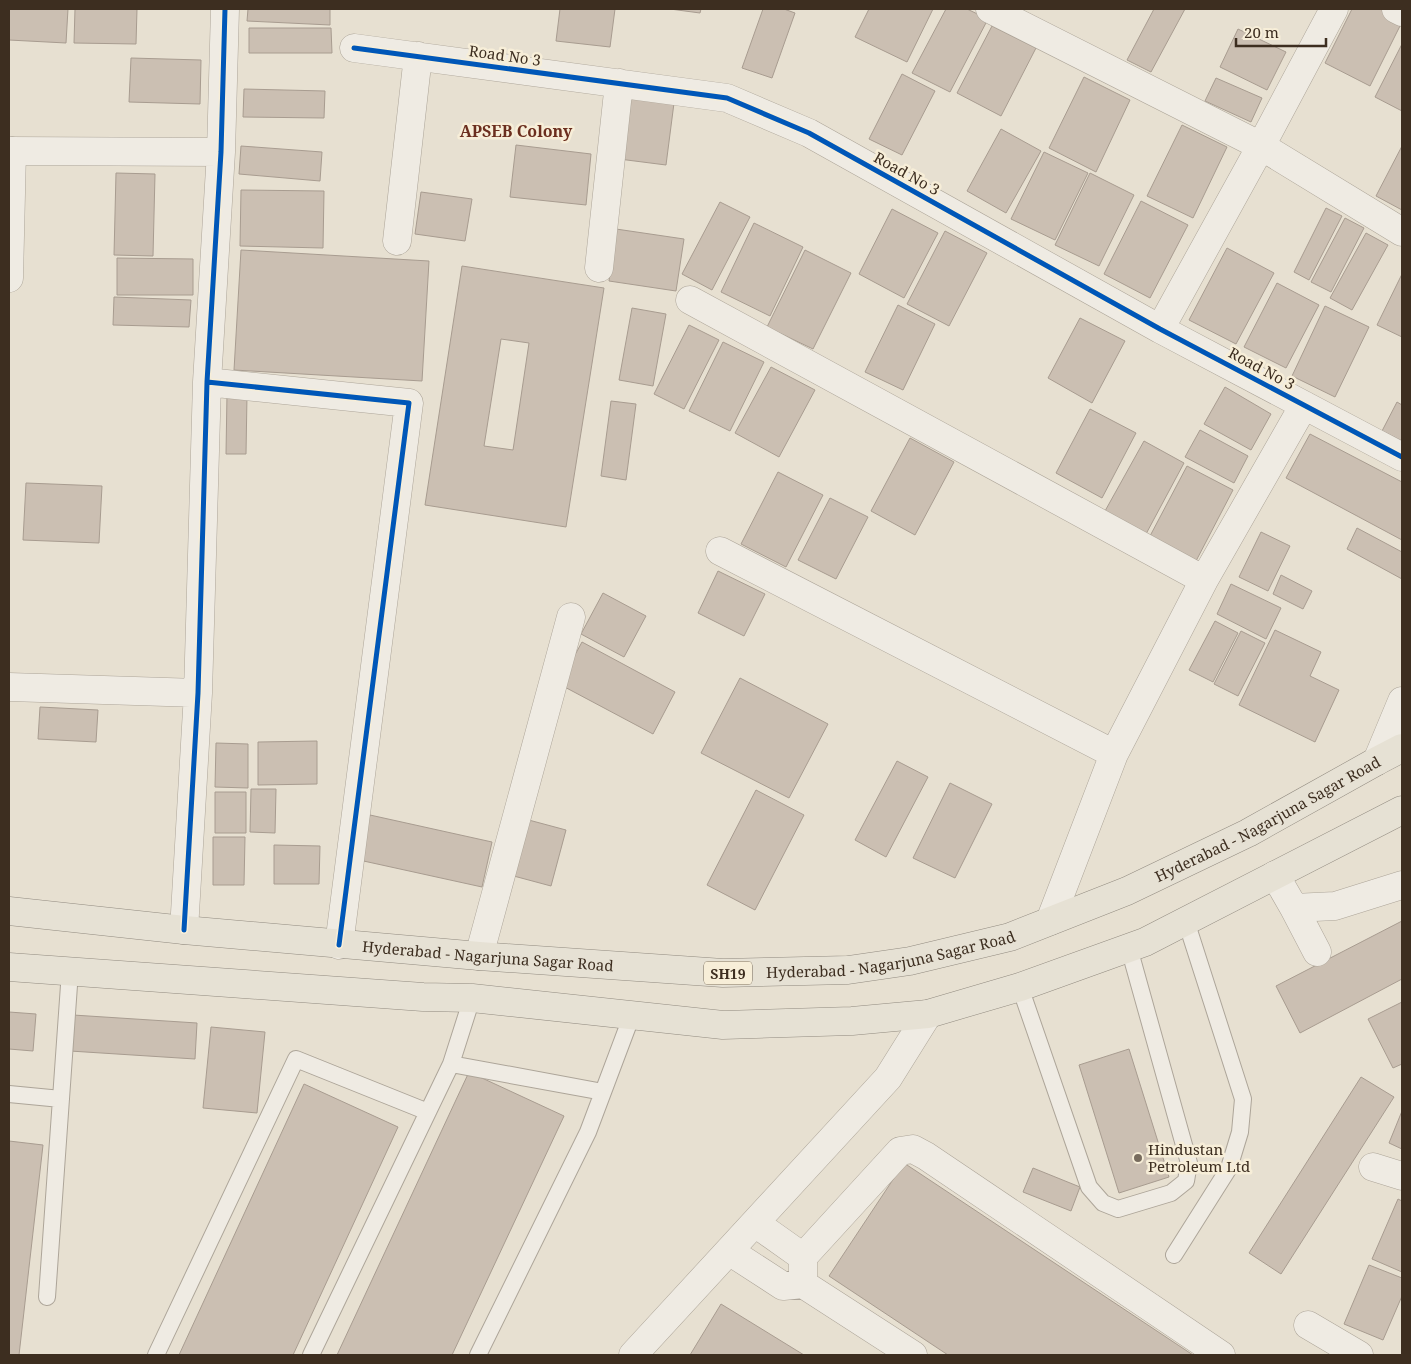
<svg xmlns="http://www.w3.org/2000/svg" width="1411" height="1364" viewBox="0 0 1411 1364" font-family="'Noto Serif',serif">
<style>
.building{fill:#cbbfb2;stroke:#a89c90;fill-rule:evenodd}
.lines{fill:none;stroke-linecap:round;stroke-linejoin:round}
.service-casing{stroke:#ada599;stroke-width:18}
.minor-casing{stroke:#ada599;stroke-width:29}
.tertiary-casing{stroke:#ada599;stroke-width:29}
.primary-casing{stroke:#928b80;stroke-width:29}
.service{stroke:#efebe3;stroke-width:16}
.minor{stroke:#efebe3;stroke-width:28}
.tertiary{stroke:#efebe3;stroke-width:28}
.primary{stroke:#e6e1d4;stroke-width:28}
.cycleway-casing{stroke:#f7eed8;stroke-width:8}
.cycleway{stroke:#0057b8;stroke-width:5}
.poi-dot{fill:#786c5e;stroke:#f7eed8;stroke-width:2}
.labels{text-anchor:middle;dominant-baseline:central;stroke-width:5;stroke-linejoin:round;paint-order:stroke}
.shield{fill:#f7eed8;stroke:#756857;stroke-width:1}
.shield-label{font-size:14px;font-weight:bold;fill:#3d2e20}
.street-label{font-size:15px;fill:#3d2e20;stroke:#f7eed8}
.poi-label{font-size:15px;fill:#3d2e20;stroke:#f7eed8;text-anchor:start}
.neighbourhood-label{font-size:16px;font-weight:bold;fill:#6b2e1e;stroke:#f7eed8}
</style>
<rect width="100%" height="100%" fill="#e7e0d1"/>
<path class="building" d="M 9,9 L 68,9 L 66,43 L 9,40 Z
M 75,9 L 137,9 L 136,44 L 74,43 Z
M 248,9 L 330,9 L 330,25 L 247,21 Z
M 560,9 L 615,9 L 610,47 L 556,41 Z
M 670,9 L 701,9 L 700,13 Z
M 763,9 L 784,9 L 795,13 L 772,78 L 742,68 Z
M 869,9 L 933,9 L 907,62 L 855,37 Z
M 946,9 L 967,9 L 988,19 L 950,92 L 912,73 Z
M 1154,9 L 1185,9 L 1151,72 L 1127,60 Z
M 1352,9 L 1384,9 L 1402,22 L 1370,86 L 1325,63 Z
M 992,26 L 1036,48 L 1001,116 L 957,93 Z
M 249,28 L 331,28 L 332,53 L 249,53 Z
M 1238,29 L 1286,52 L 1267,90 L 1220,67 Z
M 1402,44 L 1402,111 L 1375,97 Z
M 131,58 L 201,60 L 200,104 L 129,102 Z
M 902,74 L 935,91 L 902,155 L 869,139 Z
M 1084,77 L 1130,100 L 1096,172 L 1049,148 Z
M 1216,78 L 1262,98 L 1251,122 L 1205,101 Z
M 244,89 L 325,91 L 324,118 L 243,117 Z
M 628,97 L 674,103 L 666,165 L 619,159 Z
M 1182,125 L 1227,147 L 1193,218 L 1147,196 Z
M 1001,129 L 1041,151 L 1006,213 L 967,191 Z
M 516,145 L 591,154 L 586,205 L 510,197 Z
M 241,146 L 322,152 L 320,181 L 239,174 Z
M 1402,146 L 1402,210 L 1376,196 Z
M 1044,152 L 1088,173 L 1055,240 L 1011,219 Z
M 116,173 L 155,174 L 153,256 L 114,255 Z
M 1090,173 L 1134,195 L 1099,266 L 1055,245 Z
M 241,190 L 324,191 L 323,248 L 240,246 Z
M 421,192 L 472,199 L 465,241 L 415,234 Z
M 1141,201 L 1188,225 L 1150,298 L 1104,274 Z
M 720,202 L 750,217 L 712,290 L 682,274 Z
M 1326,208 L 1342,216 L 1309,280 L 1294,272 Z
M 892,209 L 938,233 L 904,298 L 859,274 Z
M 1345,218 L 1364,228 L 1331,292 L 1311,282 Z
M 754,223 L 803,247 L 770,316 L 721,292 Z
M 616,229 L 684,239 L 676,291 L 609,281 Z
M 945,231 L 987,253 L 949,326 L 907,304 Z
M 1366,233 L 1388,245 L 1352,310 L 1330,298 Z
M 1227,248 L 1274,273 L 1236,344 L 1189,320 Z
M 241,250 L 429,261 L 422,381 L 234,370 Z
M 805,250 L 851,273 L 813,349 L 767,327 Z
M 117,258 L 193,259 L 193,295 L 117,295 Z
M 462,266 L 604,288 L 566,527 L 425,505 ZM 501,339 L 529,343 L 513,450 L 484,446 Z
M 1402,274 L 1402,337 L 1377,325 Z
M 1277,283 L 1319,305 L 1286,368 L 1244,347 Z
M 114,297 L 191,300 L 189,327 L 113,325 Z
M 898,305 L 935,324 L 903,390 L 865,372 Z
M 1325,306 L 1369,327 L 1335,397 L 1292,376 Z
M 632,308 L 666,314 L 653,386 L 619,380 Z
M 1080,318 L 1125,341 L 1092,403 L 1048,378 Z
M 689,325 L 719,340 L 684,409 L 654,394 Z
M 723,342 L 764,362 L 730,431 L 689,411 Z
M 771,367 L 815,390 L 779,457 L 735,433 Z
M 1225,387 L 1271,414 L 1251,450 L 1204,424 Z
M 227,394 L 247,395 L 246,454 L 226,454 Z
M 611,401 L 636,404 L 626,480 L 601,476 Z
M 1397,402 L 1402,405 L 1402,441 L 1382,431 Z
M 1090,409 L 1136,433 L 1102,498 L 1056,473 Z
M 1200,430 L 1248,456 L 1234,483 L 1185,457 Z
M 1310,434 L 1402,482 L 1402,540 L 1286,478 Z
M 910,438 L 954,462 L 915,535 L 871,511 Z
M 1144,441 L 1184,463 L 1146,534 L 1105,511 Z
M 1187,466 L 1233,490 L 1196,561 L 1150,536 Z
M 778,472 L 823,495 L 786,567 L 741,544 Z
M 26,483 L 102,486 L 99,543 L 23,540 Z
M 830,498 L 868,517 L 836,579 L 798,560 Z
M 1357,528 L 1402,552 L 1402,579 L 1347,549 Z
M 1261,532 L 1290,546 L 1268,591 L 1239,577 Z
M 718,571 L 765,594 L 744,636 L 698,613 Z
M 1281,575 L 1312,591 L 1303,609 L 1273,594 Z
M 1231,584 L 1281,608 L 1266,639 L 1217,614 Z
M 603,593 L 646,616 L 624,657 L 581,634 Z
M 1215,621 L 1238,633 L 1213,682 L 1189,670 Z
M 1275,630 L 1321,652 L 1310,676 L 1339,690 L 1315,742 L 1239,705 Z
M 1241,631 L 1265,643 L 1238,696 L 1214,684 Z
M 582,642 L 675,692 L 653,734 L 559,684 Z
M 740,678 L 828,724 L 789,798 L 701,753 Z
M 40,707 L 98,710 L 96,742 L 38,739 Z
M 317,741 L 317,784 L 258,785 L 258,742 Z
M 216,743 L 248,744 L 248,788 L 215,787 Z
M 897,761 L 928,777 L 886,857 L 855,840 Z
M 950,783 L 992,804 L 955,878 L 913,858 Z
M 251,789 L 276,789 L 275,833 L 250,832 Z
M 756,790 L 804,815 L 755,910 L 707,885 Z
M 215,792 L 246,792 L 246,833 L 215,833 Z
M 370,815 L 492,842 L 482,887 L 359,860 Z
M 525,819 L 566,830 L 551,886 L 510,875 Z
M 213,837 L 245,837 L 244,885 L 213,885 Z
M 274,845 L 320,846 L 319,884 L 274,884 Z
M 1402,921 L 1402,979 L 1300,1033 L 1276,986 Z
M 1402,1002 L 1402,1064 L 1393,1068 L 1368,1019 Z
M 9,1012 L 36,1014 L 33,1051 L 9,1049 Z
M 73,1015 L 197,1023 L 195,1059 L 70,1051 Z
M 211,1027 L 265,1032 L 257,1113 L 203,1108 Z
M 1129,1049 L 1169,1177 L 1119,1193 L 1079,1065 Z
M 469,1072 L 564,1116 L 452,1355 L 337,1355 Z
M 1361,1077 L 1394,1097 L 1281,1274 L 1249,1253 Z
M 304,1084 L 398,1127 L 293,1355 L 179,1355 Z
M 1402,1111 L 1402,1149 L 1389,1143 Z
M 9,1141 L 43,1145 L 19,1355 L 9,1355 Z
M 904,1163 L 1193,1355 L 948,1355 L 829,1276 Z
M 1033,1168 L 1080,1187 L 1071,1211 L 1023,1192 Z
M 1398,1199 L 1402,1201 L 1402,1272 L 1372,1259 Z
M 1369,1265 L 1402,1278 L 1402,1296 L 1383,1340 L 1344,1324 Z
M 721,1304 L 804,1355 L 690,1355 Z"/>
<g class="lines">
<g class="service-casing">
<path id="service" d="M 1020,987 L 1089,1187 L 1103,1203 L 1118,1209 L 1171,1193 L 1186,1181 L 1189,1163 L 1129,948
M 451,1064 L 603,1092
M 9,1094 L 61,1099
M 1174,1255 L 1229,1168 L 1240,1132 L 1243,1099 L 1186,921
M 47,1297 L 70,971
M 156,1355 L 296,1059 L 428,1112
M 311,1355 L 451,1064 L 472,998
M 478,1355 L 588,1132 L 632,1015"/>
</g>
<g class="minor-casing">
<path id="minor" d="M 990,9 L 1261,146 L 1402,232
M 1396,9 L 1402,12
M 354,48 L 727,98 L 809,133 L 1160,329 L 1402,457
M 9,151 L 221,152
M 397,241 L 418,56
M 599,268 L 619,83
M 9,278 L 12,151
M 690,300 L 1204,580
M 1160,329 L 1261,146 L 1334,9
M 207,382 L 409,403 L 339,945
M 720,551 L 1114,754
M 9,687 L 198,693
M 1275,875 L 1294,908 L 1317,952
M 1294,908 L 1335,906 L 1402,885
M 1050,921 L 1114,754 L 1204,580 L 1304,405
M 184,930 L 198,693 L 207,382 L 221,152 L 225,9
M 479,956 L 571,617
M 1373,1167 L 1402,1176
M 729,1251 L 783,1286 L 803,1284 L 803,1257 L 755,1223
M 803,1257 L 900,1151 L 913,1149 L 926,1156 L 1221,1355
M 803,1284 L 913,1355
M 1308,1325 L 1359,1355
M 633,1355 L 888,1078 L 928,1014"/>
</g>
<g class="tertiary-casing">
<path id="tertiary" d="M 1377,761 L 1402,701"/>
</g>
<g class="primary-casing">
<g id="primary">
<path id="s1" d="M 9,911 L 184,930 L 479,956 L 723,973 L 848,970 L 910,961 L 1010,937 L 1127,891 L 1248,833 L 1377,761 L 1402,748"/>
<path d="M 9,967 L 423,997 L 472,998 L 723,1025 L 852,1021 L 928,1014 L 1020,987 L 1145,942 L 1402,810"/>
</g>
</g>
<use href="#service" class="service"/>
<use href="#minor" class="minor"/>
<use href="#tertiary" class="tertiary"/>
<use href="#primary" class="primary"/>
<g class="cycleway-casing">
<path id="cycleway" d="M 354,48 L 727,98 L 809,133 L 1160,329 L 1402,457
M 207,382 L 409,403 L 339,945
M 184,930 L 198,693 L 207,382 L 221,152 L 225,9"/>
</g>
<use href="#cycleway" class="cycleway"/>
</g>
<circle class="poi-dot" cx="1138" cy="1158" r="5"/>
<g class="labels">
<rect class="shield" x="704" y="961.5" width="48" height="23" rx="4"/>
<g class="shield-label">
<text x="728" y="973">SH19</text>
</g>
<g class="street-label">
<text transform="translate(505 55) rotate(8)">Road No 3</text>
<text transform="translate(907 173) rotate(29)">Road No 3</text>
<text transform="translate(1262 368) rotate(28)">Road No 3</text>
<text stroke="none"><textPath href="#s1" startOffset="1291">Hyderabad - Nagarjuna Sagar Road</textPath></text>
<text stroke="none"><textPath href="#s1" startOffset="886">Hyderabad - Nagarjuna Sagar Road</textPath></text>
<text stroke="none"><textPath href="#s1" startOffset="481">Hyderabad - Nagarjuna Sagar Road</textPath></text>
</g>
<g class="poi-label">
<text x="1148" y="1149">Hindustan<tspan x="1148" dy="17">Petroleum Ltd</tspan></text>
</g>
<g class="neighbourhood-label">
<text x="516" y="131">APSEB Colony</text>
</g>
</g>
<rect width="1411" height="1364" fill="none" stroke="#3d2e20" stroke-width="20"/>
<path d="M1236 38v8h90v-8" fill="none" stroke="#3d2e20" stroke-width="2.5"/>
<text x="1244" y="38" font-size="15" fill="#3d2e20" stroke="#f7eed8" stroke-width="4" paint-order="stroke">20 m</text>
</svg>
